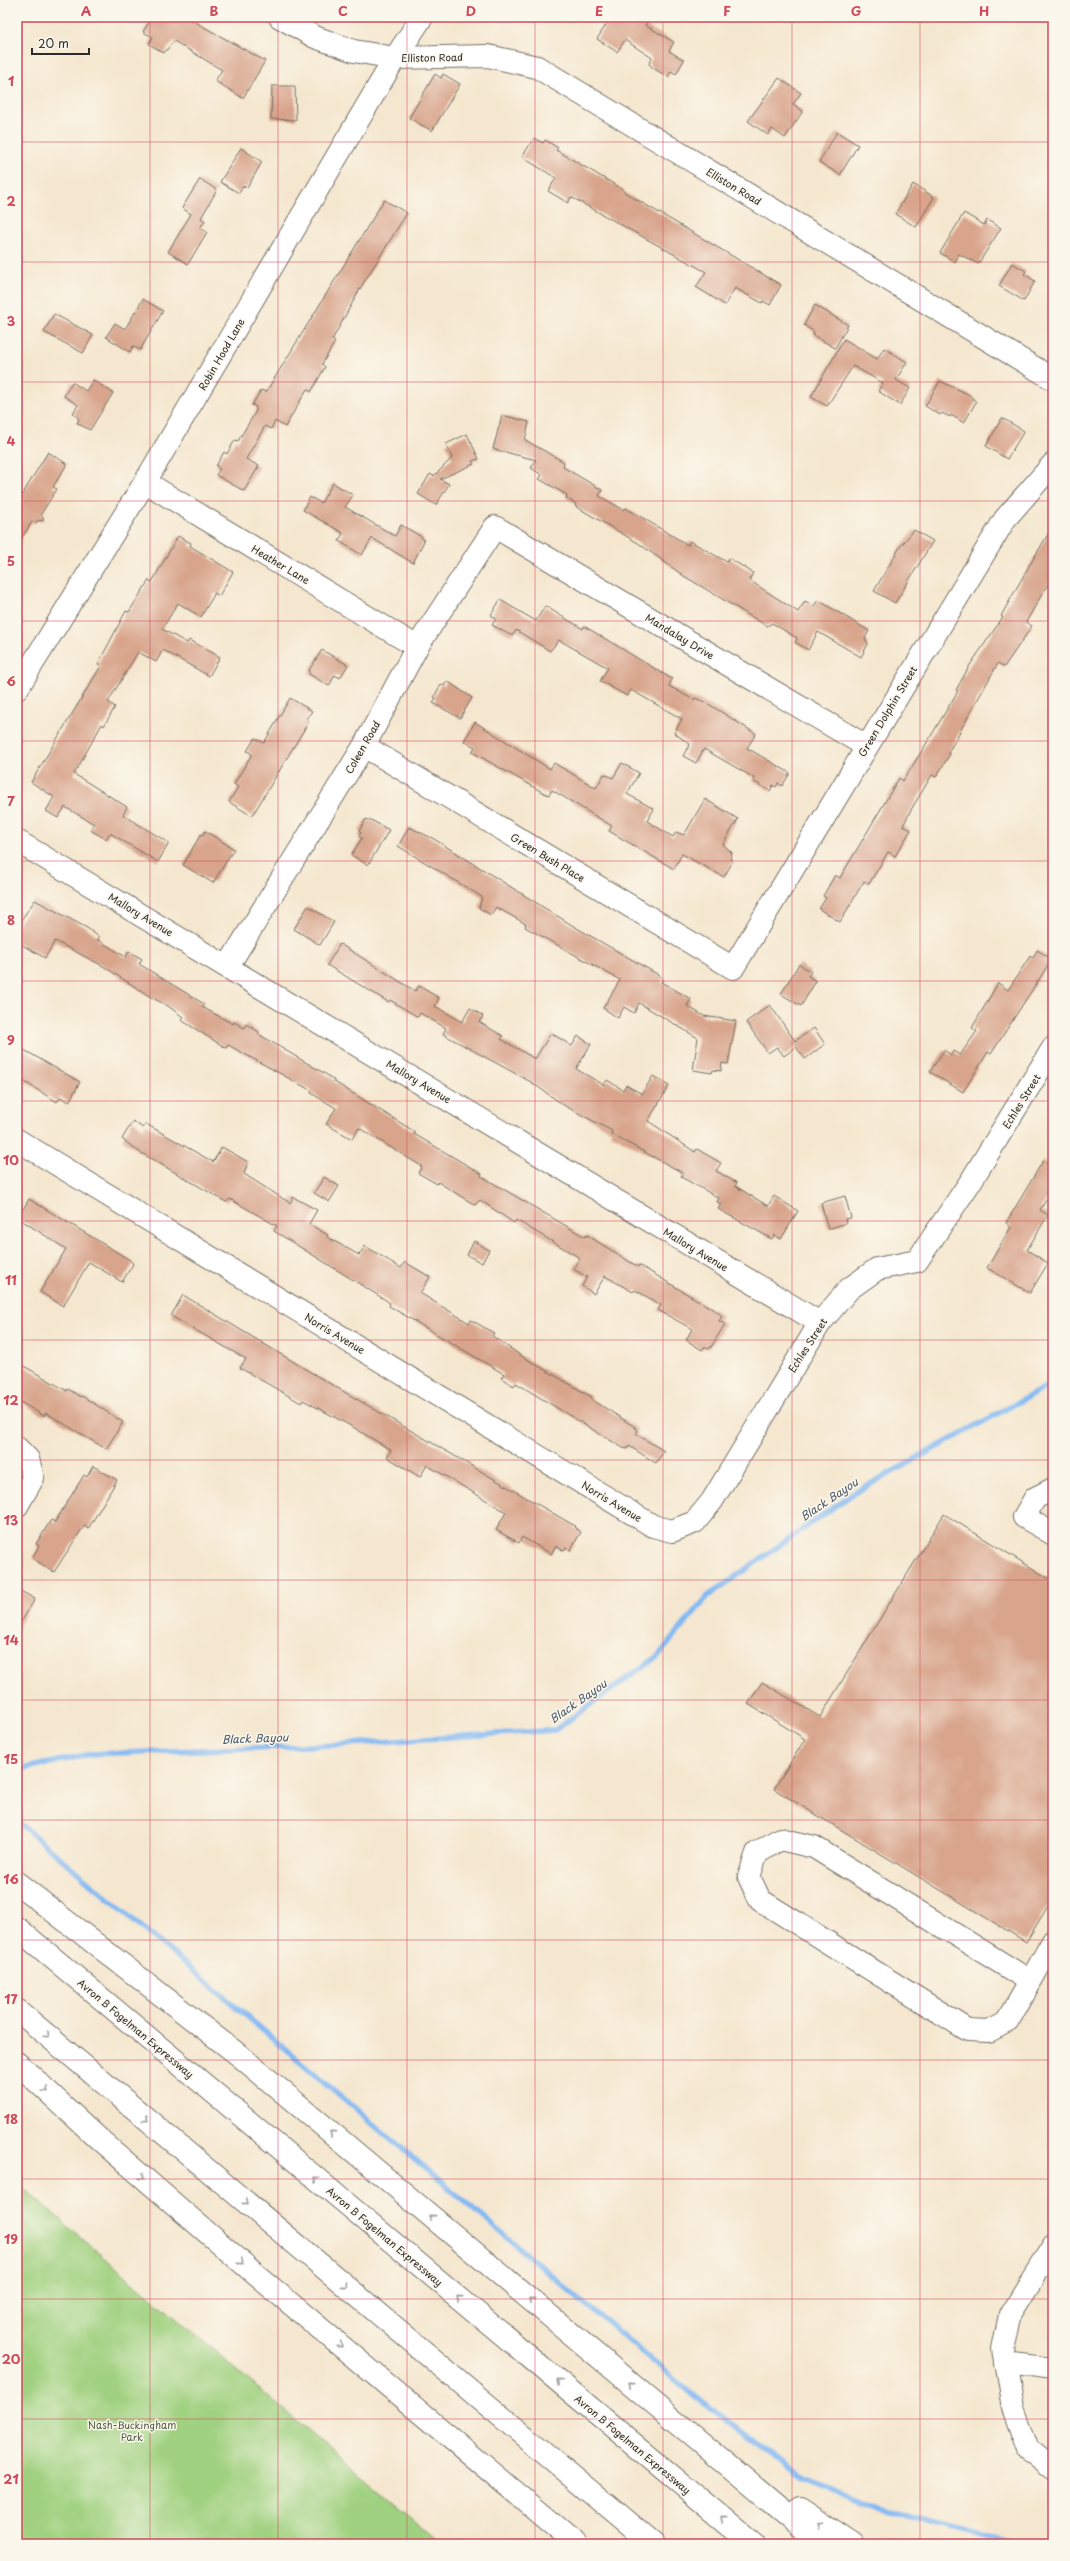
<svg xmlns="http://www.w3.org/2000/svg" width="1070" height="2561" viewBox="0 0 1070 2561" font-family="'Playpen Sans',sans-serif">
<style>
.green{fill:#a0d180;stroke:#667e56}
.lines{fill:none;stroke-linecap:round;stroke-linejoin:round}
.stream{stroke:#84baf3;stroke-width:5.5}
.building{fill:#d8a48b}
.minor-casing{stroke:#726d64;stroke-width:24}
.highway-casing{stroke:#726d64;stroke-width:24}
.minor{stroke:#fff;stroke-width:22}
.highway{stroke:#fff;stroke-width:22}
.oneway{stroke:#a0a0a0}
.grid{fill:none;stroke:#d1495b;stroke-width:1;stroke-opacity:0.55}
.labels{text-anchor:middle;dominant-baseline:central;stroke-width:3;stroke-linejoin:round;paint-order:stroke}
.street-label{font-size:10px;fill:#2b2b2b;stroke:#fbf7ec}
.park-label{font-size:10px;fill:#4e5d44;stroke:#fbf7ec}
.water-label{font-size:11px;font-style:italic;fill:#465667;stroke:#fbf7ec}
.neatline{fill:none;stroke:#d1495b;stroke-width:1.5}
.grid-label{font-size:13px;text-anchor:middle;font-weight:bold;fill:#d1495b}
</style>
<rect width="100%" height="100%" fill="#fbf7ec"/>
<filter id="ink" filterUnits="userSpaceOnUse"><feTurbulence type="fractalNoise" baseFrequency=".025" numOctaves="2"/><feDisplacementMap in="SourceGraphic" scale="8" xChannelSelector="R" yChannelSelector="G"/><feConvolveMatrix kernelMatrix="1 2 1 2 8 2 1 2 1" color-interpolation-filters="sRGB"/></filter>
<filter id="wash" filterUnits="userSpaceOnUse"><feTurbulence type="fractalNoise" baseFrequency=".012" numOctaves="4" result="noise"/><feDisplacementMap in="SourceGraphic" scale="16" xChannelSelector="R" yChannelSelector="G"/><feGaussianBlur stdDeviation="0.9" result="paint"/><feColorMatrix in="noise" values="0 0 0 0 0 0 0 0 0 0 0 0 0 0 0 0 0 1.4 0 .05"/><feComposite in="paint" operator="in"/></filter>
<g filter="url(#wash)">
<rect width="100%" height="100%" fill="#f5e7cf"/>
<path class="green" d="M 17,2183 L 441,2544 L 17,2544 Z"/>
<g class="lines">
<path class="stream" d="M 17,1770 L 90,1754 L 335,1745 L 555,1730 L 658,1656 L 708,1596 L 854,1493 L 1053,1383
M 17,1821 L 689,2392 L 805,2478 L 889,2511 L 1011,2544"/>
</g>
<g id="blocks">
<path class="building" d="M 152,17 L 186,17 L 265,61 L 243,98 L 215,81 L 222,70 L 174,41 L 164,53 L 149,44 L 153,37 L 143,32 Z
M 611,17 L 650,17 L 645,25 L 674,42 L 669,51 L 684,60 L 676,74 L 671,71 L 668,77 L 653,68 L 649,64 L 652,58 L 625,40 L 617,52 L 597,39 Z
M 435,74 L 441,78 L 443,74 L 460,84 L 432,131 L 409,118 Z
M 779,78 L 801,93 L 793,104 L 803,111 L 785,138 L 772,129 L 768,135 L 748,121 Z
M 272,86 L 295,86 L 296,120 L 271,119 Z
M 837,132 L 858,145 L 840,175 L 819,162 Z
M 534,138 L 543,143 L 545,140 L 558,148 L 556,150 L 624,190 L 624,192 L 781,285 L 770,305 L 763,301 L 762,303 L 735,288 L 725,305 L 696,287 L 706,272 L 571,197 L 568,203 L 548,191 L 556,178 L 522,157 Z
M 241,148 L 262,162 L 247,188 L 243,186 L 239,193 L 220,182 Z
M 200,179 L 217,190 L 201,218 L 205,221 L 200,228 L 207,232 L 188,264 L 168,252 L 191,214 L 182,208 Z
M 913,184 L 934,197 L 916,227 L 895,214 Z
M 384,200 L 407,213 L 361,287 L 332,340 L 335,342 L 322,364 L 325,367 L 311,392 L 307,389 L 285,427 L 275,421 L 271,429 L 265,426 L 246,459 L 259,466 L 244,491 L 216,475 L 220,469 L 216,466 L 224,452 L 227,454 L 235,440 L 238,441 L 256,411 L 256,407 L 252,405 L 261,390 L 266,392 Z
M 964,213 L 984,225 L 987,220 L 1001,228 L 978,264 L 959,254 L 955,262 L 940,253 Z
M 1012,263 L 1026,271 L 1024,274 L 1035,281 L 1024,301 L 999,286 Z
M 143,299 L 163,311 L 140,350 L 133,346 L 130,352 L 106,337 L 115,323 L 125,329 Z
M 815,305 L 848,325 L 835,348 L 813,335 L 814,332 L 804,325 Z
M 54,314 L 93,335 L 83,353 L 44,332 Z
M 844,339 L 877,359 L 884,348 L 907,362 L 896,380 L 910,388 L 900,405 L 878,391 L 883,383 L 853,366 L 827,406 L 811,397 Z
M 93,380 L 113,393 L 90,430 L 77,423 L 79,419 L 73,413 L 78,405 L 64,396 L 72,382 L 86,391 Z
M 940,381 L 970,395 L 976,402 L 964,423 L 951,415 L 950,417 L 942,413 L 940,415 L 925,406 Z
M 502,415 L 529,422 L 525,440 L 564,462 L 563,467 L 602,490 L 599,496 L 624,510 L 626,508 L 688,545 L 690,541 L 727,562 L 729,558 L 753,573 L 749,580 L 798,612 L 805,601 L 814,606 L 818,600 L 869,631 L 865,638 L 868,644 L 861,657 L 818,632 L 808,650 L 795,642 L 797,638 L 772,623 L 767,626 L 684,576 L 638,543 L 575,506 L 576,504 L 566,498 L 567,495 L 539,479 L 542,475 L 531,468 L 536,460 L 493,449 Z
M 1002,418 L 1024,431 L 1007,459 L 986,446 Z
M 467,434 L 479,459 L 472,461 L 474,464 L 440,479 L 449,484 L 436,505 L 418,494 L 430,474 L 434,476 L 452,458 L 446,444 Z
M 48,452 L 67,464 L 53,487 L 57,489 L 41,514 L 44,520 L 37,521 L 35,523 L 32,522 L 17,545 L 17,503 Z
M 333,483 L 353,495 L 345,507 L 395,536 L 401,525 L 422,537 L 424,541 L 413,563 L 372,538 L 362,555 L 339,541 L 343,533 L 303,510 L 310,497 L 321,503 Z
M 1053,526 L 1053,575 L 1026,622 L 1032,626 L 1004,667 L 998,663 L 948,753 L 950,754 L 936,777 L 932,775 L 912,808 L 903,826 L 911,830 L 895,856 L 888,852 L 869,884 L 864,881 L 840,922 L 819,909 L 826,898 L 823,896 L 835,875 L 840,878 L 899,778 L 903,781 L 928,741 L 958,691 L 956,690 L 970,665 L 1003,617 L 1001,616 L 1029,566 Z
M 914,530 L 933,541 L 895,603 L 874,591 L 900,547 Z
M 178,536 L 191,543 L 190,546 L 233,572 L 219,596 L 215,593 L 201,617 L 178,603 L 162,629 L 187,643 L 189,640 L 220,657 L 209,676 L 163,650 L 156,662 L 138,652 L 108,702 L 115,707 L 104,726 L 102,724 L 74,774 L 127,807 L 123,815 L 169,843 L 158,862 L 110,833 L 106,839 L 90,830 L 94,824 L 65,807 L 58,818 L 46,811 L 54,797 L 31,782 L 101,666 L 98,664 L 126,611 L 129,612 L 149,580 L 152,582 Z
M 500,600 L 536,621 L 545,606 L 583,629 L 584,626 L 672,679 L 669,686 L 694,700 L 695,698 L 707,703 L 753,732 L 756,734 L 747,748 L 790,773 L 782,786 L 778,783 L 776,787 L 773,785 L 770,791 L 753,781 L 754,778 L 704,749 L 696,763 L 683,756 L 690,744 L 674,733 L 682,719 L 631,690 L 627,696 L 600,681 L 608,668 L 559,640 L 550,651 L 516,630 L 513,635 L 510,635 L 492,625 L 496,619 L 491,615 Z
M 322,650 L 348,665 L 340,678 L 335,675 L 329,686 L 309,674 L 309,670 Z
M 447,681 L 472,698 L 460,718 L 433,703 L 436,698 L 434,697 L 441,684 L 444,686 Z
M 290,698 L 312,711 L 307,718 L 308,723 L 252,816 L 229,802 L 238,787 L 234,784 L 252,754 L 247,751 L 255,738 L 264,743 Z
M 475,722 L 550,769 L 554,763 L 596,788 L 604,774 L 613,778 L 622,763 L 639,773 L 627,794 L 654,809 L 647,821 L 673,837 L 676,832 L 684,835 L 705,799 L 738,819 L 723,844 L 732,853 L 730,859 L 733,861 L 724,877 L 682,854 L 674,869 L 609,831 L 612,826 L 552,790 L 549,795 L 544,793 L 472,752 L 475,747 L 464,741 Z
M 366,819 L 370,821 L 371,820 L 389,830 L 368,865 L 351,855 L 362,838 L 358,836 L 361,833 L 359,831 Z
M 409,827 L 434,839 L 575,927 L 657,974 L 663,979 L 661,982 L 691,999 L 687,1006 L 704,1016 L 736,1021 L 728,1064 L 722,1063 L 721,1071 L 713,1070 L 712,1073 L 693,1070 L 698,1038 L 639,1003 L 634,1013 L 624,1007 L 618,1018 L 603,1008 L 620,980 L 525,927 L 526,924 L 496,907 L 491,915 L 479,908 L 482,897 L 398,846 Z
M 205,831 L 234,849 L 213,883 L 183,865 L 201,834 L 203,835 Z
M 35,900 L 87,928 L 99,937 L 98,940 L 126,957 L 129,951 L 142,959 L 139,964 L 204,1004 L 202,1007 L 233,1024 L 234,1022 L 244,1028 L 246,1024 L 259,1032 L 258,1034 L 327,1075 L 334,1080 L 333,1081 L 412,1130 L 415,1132 L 414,1134 L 482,1174 L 481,1176 L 585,1237 L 587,1235 L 638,1267 L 639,1265 L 719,1313 L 722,1316 L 719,1321 L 725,1324 L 711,1347 L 708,1349 L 704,1347 L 702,1350 L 686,1340 L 692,1329 L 658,1310 L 661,1305 L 635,1290 L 633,1292 L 605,1276 L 594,1294 L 582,1286 L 587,1277 L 573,1269 L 580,1258 L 516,1220 L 514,1223 L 480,1200 L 475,1205 L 438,1182 L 437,1184 L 418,1173 L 422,1167 L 418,1164 L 359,1128 L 352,1139 L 326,1124 L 336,1108 L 311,1093 L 312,1091 L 228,1045 L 226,1048 L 181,1020 L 183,1017 L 168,1006 L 149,996 L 103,966 L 55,941 L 45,958 L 17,942 L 17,926 Z
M 308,906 L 334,922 L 320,945 L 294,929 Z
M 340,944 L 415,991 L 419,986 L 439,998 L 435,1006 L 462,1022 L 470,1008 L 483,1016 L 479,1022 L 503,1036 L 501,1039 L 535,1059 L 551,1033 L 572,1046 L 578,1036 L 591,1044 L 576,1069 L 604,1085 L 607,1080 L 623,1090 L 626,1085 L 642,1094 L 653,1076 L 669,1086 L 648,1121 L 695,1152 L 697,1149 L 721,1163 L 716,1171 L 737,1183 L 735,1186 L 768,1206 L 774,1196 L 798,1211 L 781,1239 L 774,1235 L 772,1239 L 718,1209 L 721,1204 L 717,1202 L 719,1198 L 681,1177 L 683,1173 L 611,1134 L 612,1131 L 565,1106 L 531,1082 L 450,1038 L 443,1034 L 446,1028 L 420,1013 L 418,1017 L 390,1000 L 389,1002 L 385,1000 L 327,965 Z
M 1037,950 L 1052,959 L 991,1054 L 988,1052 L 963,1092 L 930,1072 L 944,1050 L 951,1055 L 953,1051 L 960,1055 L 977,1031 L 972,1028 L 998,983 L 1008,990 L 1030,956 L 1033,958 Z
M 799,964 L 811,972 L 808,976 L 816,981 L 801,1006 L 781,994 Z
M 770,1005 L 795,1041 L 814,1028 L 825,1044 L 805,1059 L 796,1047 L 784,1056 L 777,1047 L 768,1053 L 746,1022 Z
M 17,1046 L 80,1082 L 69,1102 L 61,1097 L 57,1102 L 17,1077 Z
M 133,1121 L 143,1128 L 146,1124 L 213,1162 L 222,1147 L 248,1162 L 244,1174 L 290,1203 L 293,1197 L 317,1210 L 309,1224 L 328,1235 L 327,1237 L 359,1255 L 365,1246 L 401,1268 L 405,1262 L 430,1277 L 420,1293 L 469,1323 L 471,1320 L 494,1333 L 492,1336 L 523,1357 L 592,1397 L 591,1399 L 635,1427 L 638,1431 L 636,1434 L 664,1451 L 656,1463 L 629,1446 L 627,1449 L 623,1448 L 516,1383 L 514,1386 L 501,1378 L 504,1374 L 389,1306 L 390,1303 L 384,1299 L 274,1231 L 277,1226 L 230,1199 L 226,1202 L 138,1151 L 122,1139 Z
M 1043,1161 L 1053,1167 L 1053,1189 L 1040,1210 L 1048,1215 L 1027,1250 L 1048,1263 L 1030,1293 L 987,1268 L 1011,1227 L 1006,1223 Z
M 324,1177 L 339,1186 L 329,1202 L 314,1193 Z
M 845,1196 L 851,1218 L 845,1219 L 846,1223 L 828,1229 L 821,1203 Z
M 29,1199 L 130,1260 L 133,1264 L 122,1282 L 89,1262 L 63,1306 L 40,1292 L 66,1249 L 18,1218 Z
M 474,1241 L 489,1250 L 482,1263 L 467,1255 Z
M 183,1295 L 317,1376 L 575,1526 L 574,1527 L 581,1532 L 570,1551 L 566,1548 L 564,1551 L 556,1546 L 551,1554 L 522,1537 L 519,1543 L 496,1530 L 506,1512 L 427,1465 L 420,1477 L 387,1457 L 391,1450 L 351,1426 L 303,1400 L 301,1403 L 240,1368 L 246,1359 L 171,1316 Z
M 17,1362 L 67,1391 L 68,1389 L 81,1397 L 82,1396 L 123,1422 L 106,1449 L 46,1413 L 44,1416 L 17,1400 Z
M 93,1466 L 117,1480 L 88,1529 L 84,1526 L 54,1572 L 32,1558 L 39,1546 L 36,1544 L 51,1520 L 55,1522 L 84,1475 L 87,1477 Z
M 944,1514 L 1053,1581 L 1053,1898 L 1026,1942 L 774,1789 L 805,1739 L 748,1704 L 762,1682 L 820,1717 Z
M 17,1589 L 35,1599 L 17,1629 Z"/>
</g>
</g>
<g filter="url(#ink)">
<use href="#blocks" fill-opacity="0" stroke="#726d64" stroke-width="1"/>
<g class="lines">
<g class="minor-casing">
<path id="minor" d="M 280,17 L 315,37 L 354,51 L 395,58 L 488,56 L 537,67 L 1053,379
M 145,482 L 417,647
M 17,689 L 145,482 L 395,58 L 422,17
M 364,746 L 733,968 L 1005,519 L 1053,464
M 17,841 L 820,1323
M 228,966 L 364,746 L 417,647 L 495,527 L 866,746
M 17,1140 L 653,1526 L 672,1531 L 695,1522 L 712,1501 L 820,1323 L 849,1289 L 877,1269 L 917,1261 L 971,1181 L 1053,1048
M 17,1448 L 28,1459 L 33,1478 L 17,1506
M 1053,1489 L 1035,1498 L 1024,1517 L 1053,1534
M 1030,1981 L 814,1847 L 780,1839 L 757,1853 L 749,1877 L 760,1900 L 968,2030 L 989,2031 L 1008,2021 L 1053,1941
M 1053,2246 L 1010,2315 L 1003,2349 L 1013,2408 L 1028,2449 L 1053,2469
M 1005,2363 L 1053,2369"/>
</g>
<g class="highway-casing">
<path id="highway" d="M 17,1883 L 240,2056 L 822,2544
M 17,1928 L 753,2544
M 17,2010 L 653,2544
M 17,2063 L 100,2140 L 254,2273 L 577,2544
M 799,2508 L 853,2544"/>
</g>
<use href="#minor" class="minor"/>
<use href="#highway" class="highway"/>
</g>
<defs><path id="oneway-chevron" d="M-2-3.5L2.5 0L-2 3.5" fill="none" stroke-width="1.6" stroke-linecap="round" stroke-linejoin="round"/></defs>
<g class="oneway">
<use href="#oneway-chevron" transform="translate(47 2035) rotate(40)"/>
<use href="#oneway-chevron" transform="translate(46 2090) rotate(42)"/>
<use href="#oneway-chevron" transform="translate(146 2119) rotate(40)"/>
<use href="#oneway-chevron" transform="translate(332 2133) rotate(-140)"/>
<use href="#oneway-chevron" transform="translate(142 2177) rotate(41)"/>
<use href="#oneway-chevron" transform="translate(316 2179) rotate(-140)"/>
<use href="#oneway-chevron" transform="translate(246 2202) rotate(40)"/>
<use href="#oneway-chevron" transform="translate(432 2217) rotate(-140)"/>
<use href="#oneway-chevron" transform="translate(241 2262) rotate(41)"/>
<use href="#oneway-chevron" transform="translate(345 2286) rotate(40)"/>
<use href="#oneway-chevron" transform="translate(459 2298) rotate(-140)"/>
<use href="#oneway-chevron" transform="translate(531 2300) rotate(-140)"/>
<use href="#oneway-chevron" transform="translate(340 2345) rotate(40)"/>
<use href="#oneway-chevron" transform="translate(559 2382) rotate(-140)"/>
<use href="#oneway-chevron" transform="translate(631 2384) rotate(-140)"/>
<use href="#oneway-chevron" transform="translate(723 2519) rotate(-140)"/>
<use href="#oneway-chevron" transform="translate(820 2523) rotate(-146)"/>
</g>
</g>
<path class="grid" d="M 150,17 L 150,2544M 278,17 L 278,2544M 407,17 L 407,2544M 535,17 L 535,2544M 663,17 L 663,2544M 792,17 L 792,2544M 920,17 L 920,2544M 17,142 L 1053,142M 17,262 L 1053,262M 17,382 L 1053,382M 17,501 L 1053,501M 17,621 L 1053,621M 17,741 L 1053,741M 17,861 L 1053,861M 17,981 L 1053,981M 17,1101 L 1053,1101M 17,1221 L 1053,1221M 17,1340 L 1053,1340M 17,1460 L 1053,1460M 17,1580 L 1053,1580M 17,1700 L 1053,1700M 17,1820 L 1053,1820M 17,1940 L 1053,1940M 17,2060 L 1053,2060M 17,2179 L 1053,2179M 17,2299 L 1053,2299M 17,2419 L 1053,2419"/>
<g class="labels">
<g class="street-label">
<text transform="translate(432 57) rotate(-1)">Elliston Road</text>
<text transform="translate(734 186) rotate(31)">Elliston Road</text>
<text transform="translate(221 354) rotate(-60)">Robin Hood Lane</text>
<text transform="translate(281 564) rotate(31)">Heather Lane</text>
<text transform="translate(680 636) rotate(31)">Mandalay Drive</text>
<text transform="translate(887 711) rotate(-59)">Green Dolphin Street</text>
<text transform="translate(362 747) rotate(-60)">Coleen Road</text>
<text transform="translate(548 857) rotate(31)">Green Bush Place</text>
<text transform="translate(141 914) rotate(31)">Mallory Avenue</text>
<text transform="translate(419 1081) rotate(31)">Mallory Avenue</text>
<text transform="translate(1021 1101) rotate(-58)">Echles Street</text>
<text transform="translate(696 1249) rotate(31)">Mallory Avenue</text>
<text transform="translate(335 1333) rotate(31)">Norris Avenue</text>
<text transform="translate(807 1345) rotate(-57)">Echles Street</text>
<text transform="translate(612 1501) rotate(31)">Norris Avenue</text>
<text transform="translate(136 2028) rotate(40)">Avron B Fogelman Expressway</text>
<text transform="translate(385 2236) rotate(40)">Avron B Fogelman Expressway</text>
<text transform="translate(633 2444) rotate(40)">Avron B Fogelman Expressway</text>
</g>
<g class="park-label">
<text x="132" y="2424">Nash-Buckingham<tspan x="132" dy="12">Park</tspan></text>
</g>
<g class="water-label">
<text transform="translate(829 1499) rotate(-34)">Black Bayou</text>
<text transform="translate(578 1701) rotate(-35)">Black Bayou</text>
<text transform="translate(255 1738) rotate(-2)">Black Bayou</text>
</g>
</g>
<rect width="1070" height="2561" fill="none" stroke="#fbf7ec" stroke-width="44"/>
<path d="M32 48v6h57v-6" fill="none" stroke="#2b2b2b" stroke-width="2"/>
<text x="38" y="48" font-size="12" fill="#2b2b2b" stroke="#fbf7ec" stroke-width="3" paint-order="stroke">20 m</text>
<rect x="22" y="22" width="1026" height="2517" class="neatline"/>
<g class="grid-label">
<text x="86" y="16">A</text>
<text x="214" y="16">B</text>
<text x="343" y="16">C</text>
<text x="471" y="16">D</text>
<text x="599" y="16">E</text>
<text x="727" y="16">F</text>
<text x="856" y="16">G</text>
<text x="984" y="16">H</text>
<text x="11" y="86">1</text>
<text x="11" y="206">2</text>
<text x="11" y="326">3</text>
<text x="11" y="446">4</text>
<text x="11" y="566">5</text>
<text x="11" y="686">6</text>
<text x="11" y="806">7</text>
<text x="11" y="925">8</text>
<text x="11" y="1045">9</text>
<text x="11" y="1165">10</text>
<text x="11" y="1285">11</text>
<text x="11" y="1405">12</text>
<text x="11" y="1525">13</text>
<text x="11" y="1645">14</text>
<text x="11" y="1764">15</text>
<text x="11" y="1884">16</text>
<text x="11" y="2004">17</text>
<text x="11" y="2124">18</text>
<text x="11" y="2244">19</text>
<text x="11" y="2364">20</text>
<text x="11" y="2484">21</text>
</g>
</svg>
